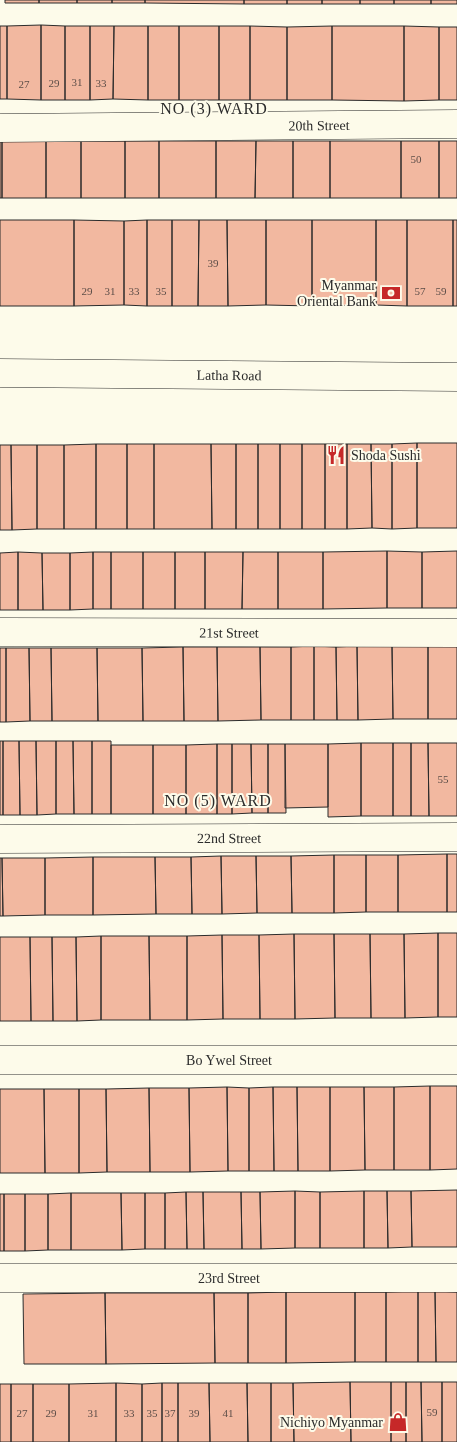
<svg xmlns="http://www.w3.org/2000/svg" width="457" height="1442" viewBox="0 0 457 1442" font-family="Georgia,serif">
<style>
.building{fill:#f2b8a0;stroke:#2b2b2b}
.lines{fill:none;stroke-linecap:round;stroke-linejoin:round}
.street-casing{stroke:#2b2b2b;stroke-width:29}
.secondary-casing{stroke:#2b2b2b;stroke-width:29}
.street{stroke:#fdfbea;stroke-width:28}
.secondary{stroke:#fdfbea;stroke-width:28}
.labels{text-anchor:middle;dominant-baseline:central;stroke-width:4;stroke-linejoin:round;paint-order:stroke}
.number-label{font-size:11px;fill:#5d4e48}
.street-label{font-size:14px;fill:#2b2b2b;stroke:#fdfbea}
.poi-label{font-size:14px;fill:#2b2b2b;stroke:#fdfbea;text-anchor:end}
.quarter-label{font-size:16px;letter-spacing:1px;fill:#2b2b2b;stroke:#fdfbea}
</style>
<rect width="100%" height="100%" fill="#fdfbea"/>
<path class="building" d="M 5,0 L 39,0 L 39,3 L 5,3 Z
M 39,0 L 77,0 L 77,3 L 39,3 Z
M 77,0 L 112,0 L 112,3 L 77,3 Z
M 112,0 L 145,0 L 145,3 L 112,3 Z
M 145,0 L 244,0 L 244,4 L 145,3 Z
M 244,0 L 287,0 L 287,4 L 244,4 Z
M 287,0 L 322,0 L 322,4 L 287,4 Z
M 322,0 L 360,0 L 360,4 L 322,4 Z
M 360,0 L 394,0 L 394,4 L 360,4 Z
M 394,0 L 431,0 L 431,4 L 394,4 Z
M 431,0 L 457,0 L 457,4 L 431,4 Z
M 41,25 L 65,26 L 65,100 L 41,100 Z
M 41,25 L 41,100 L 7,99 L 7,26 Z
M 0,26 L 7,26 L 7,99 L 0,99 Z
M 65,26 L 90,26 L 90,100 L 65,100 Z
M 90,26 L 114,26 L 113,99 L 90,100 Z
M 114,26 L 148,26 L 148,100 L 113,99 Z
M 148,26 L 179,26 L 179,100 L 148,100 Z
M 179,26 L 219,26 L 219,100 L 179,100 Z
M 219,26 L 250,26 L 250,100 L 219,100 Z
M 250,26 L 287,27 L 287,100 L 250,100 Z
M 332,26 L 404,26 L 404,101 L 332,100 Z
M 332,26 L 332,100 L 287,100 L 287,27 Z
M 404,26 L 439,27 L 439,100 L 404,101 Z
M 439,27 L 457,27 L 457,100 L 439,100 Z
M 0,141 L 2,141 L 2,198 L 0,198 Z
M 2,141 L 46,141 L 46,198 L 2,198 Z
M 46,141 L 81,141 L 81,198 L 46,198 Z
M 81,141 L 125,141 L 125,198 L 81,198 Z
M 125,141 L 159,141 L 159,198 L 125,198 Z
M 159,141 L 216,141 L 216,198 L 159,198 Z
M 216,141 L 256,141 L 255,198 L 216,198 Z
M 256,141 L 293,141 L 293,198 L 255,198 Z
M 293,141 L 330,141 L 330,198 L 293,198 Z
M 330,141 L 401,141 L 401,198 L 330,198 Z
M 401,141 L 439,141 L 439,198 L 401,198 Z
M 439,141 L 457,141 L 457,198 L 439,198 Z
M 0,220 L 74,220 L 74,306 L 0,306 Z
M 74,220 L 124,221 L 124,305 L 74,306 Z
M 147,220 L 147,306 L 124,305 L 124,221 Z
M 147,220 L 172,220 L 172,306 L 147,306 Z
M 172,220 L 199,220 L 198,306 L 172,306 Z
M 199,220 L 227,220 L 228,306 L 198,306 Z
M 227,220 L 266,220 L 266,305 L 228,306 Z
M 266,220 L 312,220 L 312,306 L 266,305 Z
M 312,220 L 376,220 L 376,305 L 312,306 Z
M 376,220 L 407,220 L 407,306 L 376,305 Z
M 407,220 L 453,220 L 453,306 L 407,306 Z
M 453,220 L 457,220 L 457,306 L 453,306 Z
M 417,443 L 417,528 L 392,529 L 392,444 Z
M 417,443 L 457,443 L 457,528 L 417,528 Z
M 96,444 L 96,529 L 64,529 L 64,445 Z
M 96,444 L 127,444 L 127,529 L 96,529 Z
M 127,444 L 154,444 L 154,529 L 127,529 Z
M 154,444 L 211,444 L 212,529 L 154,529 Z
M 211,444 L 236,444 L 236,529 L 212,529 Z
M 236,444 L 258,444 L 258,529 L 236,529 Z
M 258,444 L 280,444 L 280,529 L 258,529 Z
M 280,444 L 302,444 L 302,529 L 280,529 Z
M 302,444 L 325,444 L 325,529 L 302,529 Z
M 325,444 L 347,444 L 347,529 L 325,529 Z
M 347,444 L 371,444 L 372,528 L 347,529 Z
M 371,444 L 392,444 L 392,529 L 372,528 Z
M 0,445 L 11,445 L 12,530 L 0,530 Z
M 11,445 L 37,445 L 37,529 L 12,530 Z
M 37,445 L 64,445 L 64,529 L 37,529 Z
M 387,551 L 387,608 L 323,609 L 323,552 Z
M 387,551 L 422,552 L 422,608 L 387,608 Z
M 457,551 L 457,608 L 422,608 L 422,552 Z
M 18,552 L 42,553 L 43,610 L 18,610 Z
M 18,552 L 18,610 L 0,610 L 0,553 Z
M 93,552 L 111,552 L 111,609 L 93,609 Z
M 93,552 L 93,609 L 70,610 L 70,553 Z
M 111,552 L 143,552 L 143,609 L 111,609 Z
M 143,552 L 175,552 L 175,609 L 143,609 Z
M 175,552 L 205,552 L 205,609 L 175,609 Z
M 205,552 L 243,552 L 242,609 L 205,609 Z
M 243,552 L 278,552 L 278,609 L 242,609 Z
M 278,552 L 323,552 L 323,609 L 278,609 Z
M 42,553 L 70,553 L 70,610 L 43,610 Z
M 314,646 L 314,720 L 291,720 L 291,647 Z
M 314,646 L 336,647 L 337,720 L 314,720 Z
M 357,646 L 358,720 L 337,720 L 336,647 Z
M 357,646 L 392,646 L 393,719 L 358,720 Z
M 392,646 L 428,646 L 428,719 L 393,719 Z
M 428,646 L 457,646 L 457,719 L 428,719 Z
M 183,647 L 184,721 L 143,721 L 142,648 Z
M 183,647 L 217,647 L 218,721 L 184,721 Z
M 217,647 L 260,647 L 261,720 L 218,721 Z
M 260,647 L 291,647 L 291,720 L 261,720 Z
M 0,648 L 6,648 L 6,722 L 0,722 Z
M 6,648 L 29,648 L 30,721 L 6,722 Z
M 29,648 L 51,648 L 52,721 L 30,721 Z
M 51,648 L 97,648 L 98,721 L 52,721 Z
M 97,648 L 142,648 L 143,721 L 98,721 Z
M 0,741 L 3,741 L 3,815 L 0,815 Z
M 3,741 L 19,741 L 20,815 L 3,815 Z
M 19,741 L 36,741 L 37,815 L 20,815 Z
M 36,741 L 56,741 L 56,814 L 37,815 Z
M 56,741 L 73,741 L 74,814 L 56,814 Z
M 73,741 L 92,741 L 92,814 L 74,814 Z
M 92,741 L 111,741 L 111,814 L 92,814 Z
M 361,743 L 361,816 L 328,817 L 328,744 Z
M 361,743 L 393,743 L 393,816 L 361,816 Z
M 393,743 L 411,743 L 411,816 L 393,816 Z
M 411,743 L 428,743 L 429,816 L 411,816 Z
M 428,743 L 457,743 L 457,816 L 429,816 Z
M 217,744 L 217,814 L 186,814 L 186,745 Z
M 217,744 L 232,744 L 232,814 L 217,814 Z
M 232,744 L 251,744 L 252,813 L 232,814 Z
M 251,744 L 268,744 L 268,813 L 252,813 Z
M 268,744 L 285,744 L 286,813 L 268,813 Z
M 285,744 L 328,744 L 328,807 L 285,808 Z
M 111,745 L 153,745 L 153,814 L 111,814 Z
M 153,745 L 186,745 L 186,814 L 153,814 Z
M 447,854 L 447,912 L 398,912 L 398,855 Z
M 447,854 L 457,854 L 457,912 L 447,912 Z
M 334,855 L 334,913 L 292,913 L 291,856 Z
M 334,855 L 366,855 L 366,912 L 334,913 Z
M 366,855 L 398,855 L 398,912 L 366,912 Z
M 221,856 L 222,914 L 192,914 L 191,857 Z
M 221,856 L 256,856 L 257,913 L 222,914 Z
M 256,856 L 291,856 L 292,913 L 257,913 Z
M 93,857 L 93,915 L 45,915 L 45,858 Z
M 93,857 L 155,857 L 156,914 L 93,915 Z
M 155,857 L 191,857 L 192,914 L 156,914 Z
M 0,858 L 2,858 L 3,916 L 0,916 Z
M 2,858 L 45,858 L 45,915 L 3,916 Z
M 438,933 L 438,1017 L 405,1018 L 404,934 Z
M 438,933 L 457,933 L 457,1017 L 438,1017 Z
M 294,934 L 295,1019 L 260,1019 L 259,935 Z
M 294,934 L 334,934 L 335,1018 L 295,1019 Z
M 334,934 L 370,934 L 371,1018 L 335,1018 Z
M 370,934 L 404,934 L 405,1018 L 371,1018 Z
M 222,935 L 223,1019 L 187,1020 L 187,936 Z
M 222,935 L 259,935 L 260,1019 L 223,1019 Z
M 101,936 L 101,1020 L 77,1021 L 76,937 Z
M 101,936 L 149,936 L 150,1020 L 101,1020 Z
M 149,936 L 187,936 L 187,1020 L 150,1020 Z
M 0,937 L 30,937 L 31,1021 L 0,1021 Z
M 30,937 L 52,937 L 53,1021 L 31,1021 Z
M 52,937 L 76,937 L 77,1021 L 53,1021 Z
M 430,1086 L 430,1170 L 394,1170 L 394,1087 Z
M 430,1086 L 457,1086 L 457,1169 L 430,1170 Z
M 227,1087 L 228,1171 L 190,1172 L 189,1088 Z
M 227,1087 L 249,1088 L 249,1171 L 228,1171 Z
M 273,1087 L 274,1171 L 249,1171 L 249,1088 Z
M 273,1087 L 297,1087 L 298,1171 L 274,1171 Z
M 297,1087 L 330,1087 L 330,1171 L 298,1171 Z
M 330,1087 L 364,1087 L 365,1170 L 330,1171 Z
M 364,1087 L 394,1087 L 394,1170 L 365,1170 Z
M 149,1088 L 150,1172 L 107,1172 L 106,1089 Z
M 149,1088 L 189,1088 L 190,1172 L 150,1172 Z
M 0,1089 L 44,1089 L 45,1173 L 0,1173 Z
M 44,1089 L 79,1089 L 79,1173 L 45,1173 Z
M 79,1089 L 106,1089 L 107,1172 L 79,1173 Z
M 457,1190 L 457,1247 L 412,1247 L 411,1191 Z
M 295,1191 L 295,1248 L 261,1249 L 260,1192 Z
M 295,1191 L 320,1192 L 320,1248 L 295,1248 Z
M 364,1191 L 364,1248 L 320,1248 L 320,1192 Z
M 364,1191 L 387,1191 L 388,1248 L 364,1248 Z
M 387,1191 L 411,1191 L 412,1247 L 388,1248 Z
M 186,1192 L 187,1249 L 165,1249 L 165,1193 Z
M 186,1192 L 203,1192 L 204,1249 L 187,1249 Z
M 203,1192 L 241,1192 L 242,1249 L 204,1249 Z
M 241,1192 L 260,1192 L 261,1249 L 242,1249 Z
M 71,1193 L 71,1250 L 48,1250 L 48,1194 Z
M 71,1193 L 121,1193 L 122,1250 L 71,1250 Z
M 121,1193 L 145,1193 L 145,1249 L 122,1250 Z
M 145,1193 L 165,1193 L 165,1249 L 145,1249 Z
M 0,1194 L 4,1194 L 4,1251 L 0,1251 Z
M 4,1194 L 25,1194 L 25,1251 L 4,1251 Z
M 25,1194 L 48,1194 L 48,1250 L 25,1251 Z
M 418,1291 L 418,1362 L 386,1362 L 386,1292 Z
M 418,1291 L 435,1291 L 436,1362 L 418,1362 Z
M 435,1291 L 457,1292 L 457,1362 L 436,1362 Z
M 286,1292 L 286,1363 L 248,1363 L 248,1293 Z
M 286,1292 L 355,1292 L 355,1362 L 286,1363 Z
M 355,1292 L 386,1292 L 386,1362 L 355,1362 Z
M 105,1293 L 106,1364 L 24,1364 L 23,1294 Z
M 105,1293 L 214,1293 L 215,1363 L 106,1364 Z
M 214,1293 L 248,1293 L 248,1363 L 215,1363 Z
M 350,1382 L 351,1442 L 294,1442 L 293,1383 Z
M 350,1382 L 391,1382 L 391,1442 L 351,1442 Z
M 391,1382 L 406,1382 L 406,1442 L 391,1442 Z
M 406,1382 L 421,1382 L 422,1442 L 406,1442 Z
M 421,1382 L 442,1382 L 442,1442 L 422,1442 Z
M 442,1382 L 457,1382 L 457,1442 L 442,1442 Z
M 116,1383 L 142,1384 L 142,1442 L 116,1442 Z
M 116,1383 L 116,1442 L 69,1442 L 69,1384 Z
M 162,1383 L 162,1442 L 142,1442 L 142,1384 Z
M 162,1383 L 178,1383 L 178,1442 L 162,1442 Z
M 178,1383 L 209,1383 L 210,1442 L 178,1442 Z
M 209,1383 L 247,1383 L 248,1442 L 210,1442 Z
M 247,1383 L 271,1383 L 271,1442 L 248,1442 Z
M 271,1383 L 293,1383 L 294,1442 L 271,1442 Z
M 0,1384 L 11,1384 L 11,1442 L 0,1442 Z
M 11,1384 L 33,1384 L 33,1442 L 11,1442 Z
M 33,1384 L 69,1384 L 69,1442 L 33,1442 Z"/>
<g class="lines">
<g class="street-casing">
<g id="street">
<path id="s1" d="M 0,128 L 457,124"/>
<path id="s2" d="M 0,632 L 457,633"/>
<path id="s3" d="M 0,839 L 457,837"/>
<path id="s4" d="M 0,1060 L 457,1060"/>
<path id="s5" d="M 0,1278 L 457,1278"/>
</g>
</g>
<g class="secondary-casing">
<g id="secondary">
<path id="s6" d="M 0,373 L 457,377"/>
</g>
</g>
<use href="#street" class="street"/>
<use href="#secondary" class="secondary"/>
</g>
<defs>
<g id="bank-bare" transform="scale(1.5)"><path d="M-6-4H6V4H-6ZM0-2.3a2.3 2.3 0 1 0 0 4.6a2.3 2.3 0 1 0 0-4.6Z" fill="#c62828" stroke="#fdfbea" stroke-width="2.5" paint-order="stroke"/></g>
<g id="restaurant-bare" transform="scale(1.5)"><path d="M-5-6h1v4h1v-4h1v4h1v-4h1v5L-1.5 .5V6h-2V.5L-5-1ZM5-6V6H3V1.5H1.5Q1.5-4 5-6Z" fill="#c62828" stroke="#fdfbea" stroke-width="2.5" paint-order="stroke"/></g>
<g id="shop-bare" transform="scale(1.5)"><path d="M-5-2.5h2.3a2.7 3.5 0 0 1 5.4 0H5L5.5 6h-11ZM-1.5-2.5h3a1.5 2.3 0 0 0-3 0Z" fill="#c62828" stroke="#fdfbea" stroke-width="2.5" paint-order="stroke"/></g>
</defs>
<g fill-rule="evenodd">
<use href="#bank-bare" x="391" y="293"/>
<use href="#restaurant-bare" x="336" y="455"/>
<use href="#shop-bare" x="398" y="1422"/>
</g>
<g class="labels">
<g class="number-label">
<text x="77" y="82">31</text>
<text x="54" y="83">29</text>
<text x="101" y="83">33</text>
<text x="24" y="84">27</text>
<text x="416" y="159">50</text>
<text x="213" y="263">39</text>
<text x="87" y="291">29</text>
<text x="110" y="291">31</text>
<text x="134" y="291">33</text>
<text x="161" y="291">35</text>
<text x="420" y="291">57</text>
<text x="441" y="291">59</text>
<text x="443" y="779">55</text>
<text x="432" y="1412">59</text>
<text x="22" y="1413">27</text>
<text x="51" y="1413">29</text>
<text x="93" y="1413">31</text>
<text x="129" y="1413">33</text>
<text x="152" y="1413">35</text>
<text x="170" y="1413">37</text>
<text x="194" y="1413">39</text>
<text x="228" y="1413">41</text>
</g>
<g class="street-label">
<text stroke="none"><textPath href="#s1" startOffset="319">20th Street</textPath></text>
<text stroke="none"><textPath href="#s6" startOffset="229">Latha Road</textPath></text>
<text stroke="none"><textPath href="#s2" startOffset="229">21st Street</textPath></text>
<text stroke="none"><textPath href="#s3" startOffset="229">22nd Street</textPath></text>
<text stroke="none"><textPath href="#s4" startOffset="229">Bo Ywel Street</textPath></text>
<text stroke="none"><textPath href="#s5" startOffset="229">23rd Street</textPath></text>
</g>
<g class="poi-label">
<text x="376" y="285">Myanmar<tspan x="376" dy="16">Oriental Bank</tspan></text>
<text x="351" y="455" text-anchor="start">Shoda Sushi</text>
<text x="383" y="1422">Nichiyo Myanmar</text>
</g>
<g class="quarter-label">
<text x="214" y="108">NO (3) WARD</text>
<text x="218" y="800">NO (5) WARD</text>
</g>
</g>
</svg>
